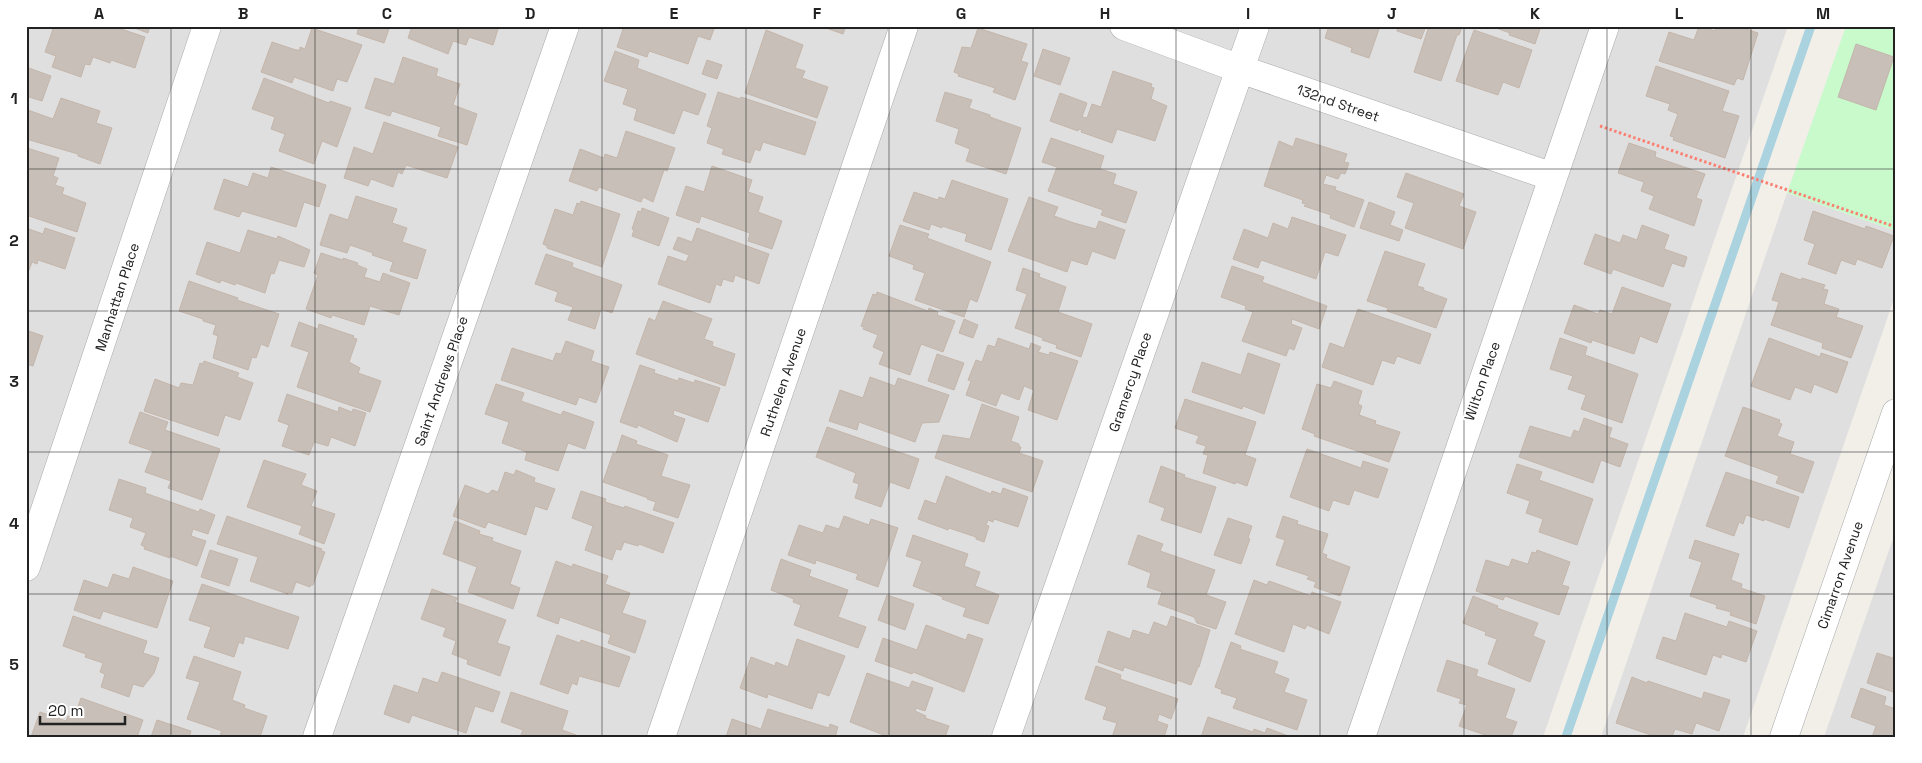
<svg xmlns="http://www.w3.org/2000/svg" width="1922" height="763" viewBox="0 0 1922 763" font-family="'Space Grotesk',sans-serif">
<style>
.residential{fill:#e0dfdf}
.park{fill:#c8facc}
.lines{fill:none;stroke-linecap:round;stroke-linejoin:round}
.stream{stroke:#aad3df;stroke-width:9}
.building{fill:#c7bfb8;stroke:#c4b6ab}
.minor-casing{stroke:#a9a9a9;stroke-width:29}
.path{stroke:#fa8072;stroke-width:3;stroke-dasharray:2.5 2.5;stroke-linecap:butt}
.minor{stroke:#fff;stroke-width:28}
.grid{fill:none;stroke:#222;stroke-width:1;stroke-opacity:0.55}
.labels{text-anchor:middle;dominant-baseline:central;stroke-width:4;stroke-linejoin:round;paint-order:stroke}
.street-label{font-size:14px;fill:#222;stroke:#fff}
.neatline{fill:none;stroke:#222;stroke-width:2}
.grid-label{font-size:16px;text-anchor:middle;font-weight:bold;fill:#222}
</style>
<rect width="100%" height="100%" fill="#f2efe9"/>
<path class="residential" d="M 27,26 L 1788,26 L 1543,737 L 26,737 Z
M 1787,193 L 1896,231 L 1896,293 L 1743,737 L 1601,737 Z
M 1896,530 L 1896,737 L 1824,737 Z"/>
<path class="park" d="M 1846,26 L 1896,26 L 1896,231 L 1787,193 Z"/>
<g class="lines">
<path class="stream" d="M 1566,737 L 1811,26"/>
</g>
<path class="building" d="M 54,26 L 65,28 L 66,26 L 112,26 L 145,37 L 135,68 L 111,60 L 110,63 L 93,57 L 90,65 L 85,64 L 81,77 L 52,67 L 56,56 L 45,52 Z
M 129,26 L 150,26 L 148,33 Z
M 359,26 L 390,26 L 384,43 L 357,34 Z
M 412,26 L 499,26 L 493,45 L 469,37 L 466,45 L 453,41 L 448,54 L 408,38 Z
M 624,26 L 715,26 L 710,40 L 698,36 L 688,64 L 649,51 L 647,57 L 617,47 Z
M 820,26 L 846,26 L 843,34 Z
M 1329,26 L 1380,26 L 1369,58 L 1351,52 L 1352,48 L 1325,38 Z
M 1398,26 L 1426,26 L 1421,39 L 1397,31 Z
M 1429,26 L 1462,27 L 1459,35 L 1457,35 L 1441,81 L 1414,72 Z
M 1497,26 L 1541,26 L 1535,44 L 1509,35 L 1510,33 L 1496,28 Z
M 1699,26 L 1715,31 L 1716,26 L 1737,26 L 1758,33 L 1743,80 L 1737,78 L 1734,85 L 1659,61 L 1669,32 L 1694,40 Z
M 312,28 L 362,45 L 347,82 L 337,79 L 333,91 L 294,77 L 292,83 L 261,72 L 272,42 L 296,50 L 300,50 L 300,47 L 305,49 Z
M 978,28 L 1027,44 L 1021,61 L 1028,63 L 1015,100 L 993,92 L 995,88 L 958,76 L 959,74 L 954,72 L 962,47 L 971,48 Z
M 766,30 L 803,45 L 795,68 L 805,71 L 802,78 L 828,87 L 817,118 L 745,93 Z
M 1474,30 L 1532,50 L 1519,88 L 1503,82 L 1498,95 L 1456,81 Z
M 1856,44 L 1894,57 L 1876,110 L 1838,97 Z
M 1043,49 L 1070,58 L 1060,85 L 1034,76 Z
M 615,51 L 639,60 L 637,68 L 706,94 L 698,115 L 683,110 L 674,134 L 634,120 L 637,109 L 623,104 L 628,89 L 604,81 Z
M 403,57 L 438,69 L 436,76 L 460,84 L 453,105 L 477,114 L 467,145 L 438,136 L 441,127 L 392,111 L 390,116 L 365,108 L 375,78 L 394,84 Z
M 707,60 L 722,65 L 717,79 L 702,74 Z
M 1656,66 L 1729,91 L 1722,111 L 1739,116 L 1725,158 L 1673,140 L 1674,137 L 1670,136 L 1678,114 L 1668,110 L 1670,104 L 1646,96 Z
M 26,67 L 51,76 L 42,101 L 26,96 Z
M 1113,71 L 1152,84 L 1151,87 L 1154,88 L 1151,99 L 1167,106 L 1155,141 L 1117,129 L 1112,143 L 1081,132 L 1082,130 L 1079,129 L 1078,131 L 1050,121 L 1060,93 L 1087,103 L 1082,117 L 1087,118 L 1092,104 L 1101,107 Z
M 264,78 L 329,103 L 330,101 L 351,108 L 337,147 L 322,141 L 314,164 L 279,151 L 285,134 L 271,129 L 275,117 L 252,109 Z
M 718,92 L 740,99 L 741,97 L 816,122 L 805,155 L 763,142 L 760,151 L 755,149 L 750,163 L 722,154 L 724,149 L 707,143 L 712,128 L 707,126 Z
M 945,92 L 972,100 L 969,108 L 990,115 L 990,117 L 1021,128 L 1006,174 L 966,161 L 970,149 L 955,143 L 959,129 L 936,121 Z
M 61,98 L 100,111 L 96,123 L 112,128 L 100,164 L 78,156 L 78,154 L 26,139 L 26,116 L 28,110 L 53,119 Z
M 384,122 L 458,147 L 447,178 L 406,165 L 402,174 L 398,172 L 393,187 L 371,179 L 368,186 L 344,178 L 354,147 L 373,154 Z
M 626,131 L 675,148 L 667,171 L 664,170 L 653,202 L 643,197 L 641,202 L 599,187 L 597,191 L 569,181 L 580,149 L 604,158 L 605,154 L 617,158 Z
M 1051,138 L 1104,156 L 1100,169 L 1116,174 L 1113,184 L 1137,192 L 1126,223 L 1101,215 L 1103,210 L 1048,191 L 1057,167 L 1042,162 Z
M 1296,138 L 1347,154 L 1344,162 L 1349,163 L 1345,174 L 1341,173 L 1338,179 L 1326,175 L 1323,184 L 1336,187 L 1335,190 L 1364,200 L 1354,227 L 1330,218 L 1331,215 L 1304,206 L 1306,204 L 1302,203 L 1303,200 L 1264,186 L 1279,141 L 1293,147 Z
M 1629,143 L 1656,152 L 1655,157 L 1705,174 L 1696,198 L 1702,200 L 1694,226 L 1649,209 L 1654,196 L 1641,191 L 1644,182 L 1618,173 Z
M 27,148 L 59,158 L 53,176 L 58,178 L 55,185 L 64,188 L 62,194 L 86,203 L 77,232 L 26,215 Z
M 712,166 L 752,180 L 748,192 L 763,197 L 758,212 L 782,221 L 772,249 L 748,241 L 750,233 L 701,216 L 699,223 L 676,215 L 686,186 L 704,192 Z
M 271,167 L 326,185 L 319,207 L 304,202 L 296,227 L 242,211 L 239,217 L 214,209 L 224,179 L 248,187 L 253,173 L 268,178 Z
M 1406,173 L 1464,194 L 1459,206 L 1476,212 L 1463,249 L 1405,228 L 1414,203 L 1397,197 Z
M 952,180 L 1008,199 L 991,250 L 965,241 L 967,234 L 942,226 L 942,228 L 931,224 L 929,230 L 903,221 L 914,192 L 938,200 L 939,197 L 945,199 Z
M 356,196 L 397,209 L 392,223 L 407,228 L 402,242 L 426,250 L 417,279 L 390,271 L 393,262 L 372,255 L 373,253 L 350,245 L 347,253 L 320,245 L 330,214 L 348,220 Z
M 1029,197 L 1058,207 L 1054,216 L 1074,223 L 1096,229 L 1099,221 L 1125,230 L 1115,259 L 1092,251 L 1087,265 L 1071,260 L 1067,272 L 1008,251 Z
M 581,201 L 620,214 L 602,267 L 547,248 L 547,246 L 543,244 L 555,209 L 573,215 L 577,203 L 580,204 Z
M 1369,202 L 1395,212 L 1390,225 L 1403,230 L 1399,241 L 1360,228 Z
M 642,208 L 669,218 L 659,246 L 632,236 L 634,230 L 632,229 L 638,211 L 641,212 Z
M 1813,211 L 1865,229 L 1866,226 L 1894,236 L 1882,268 L 1857,259 L 1855,265 L 1841,260 L 1836,274 L 1808,264 L 1815,244 L 1804,240 Z
M 1292,217 L 1346,235 L 1338,256 L 1325,252 L 1316,279 L 1261,260 L 1258,268 L 1233,259 L 1244,229 L 1268,238 L 1273,223 L 1288,229 Z
M 900,225 L 929,234 L 927,238 L 991,262 L 977,302 L 970,299 L 964,317 L 915,300 L 925,273 L 913,269 L 914,265 L 889,256 Z
M 1642,225 L 1669,235 L 1664,249 L 1687,257 L 1684,267 L 1672,263 L 1663,287 L 1613,269 L 1611,274 L 1584,264 L 1595,234 L 1620,243 L 1623,235 L 1637,240 Z
M 26,228 L 43,234 L 45,228 L 75,238 L 65,269 L 38,260 L 37,264 L 32,262 L 26,278 Z
M 697,228 L 769,254 L 759,284 L 735,275 L 733,282 L 723,279 L 721,286 L 716,284 L 710,303 L 658,284 L 668,256 L 686,262 L 689,255 L 673,249 L 678,237 L 692,242 Z
M 248,230 L 277,239 L 278,236 L 310,250 L 304,267 L 279,260 L 274,274 L 271,273 L 265,293 L 236,283 L 235,285 L 221,280 L 220,283 L 196,274 L 207,242 L 240,253 Z
M 1385,251 L 1425,264 L 1417,286 L 1424,288 L 1423,290 L 1447,299 L 1436,328 L 1387,311 L 1388,308 L 1367,301 Z
M 321,253 L 343,260 L 343,258 L 358,263 L 357,265 L 367,269 L 364,277 L 380,282 L 383,273 L 410,283 L 399,315 L 370,306 L 364,325 L 332,315 L 331,318 L 306,309 L 318,275 L 314,273 Z
M 546,254 L 573,263 L 572,267 L 622,285 L 612,313 L 601,309 L 595,329 L 568,320 L 573,307 L 555,301 L 558,292 L 535,284 Z
M 1232,266 L 1264,277 L 1262,282 L 1327,306 L 1319,329 L 1292,319 L 1291,324 L 1302,328 L 1294,350 L 1289,348 L 1286,356 L 1242,341 L 1253,312 L 1245,309 L 1246,306 L 1221,297 Z
M 1023,268 L 1040,274 L 1039,277 L 1066,287 L 1058,312 L 1092,324 L 1081,357 L 1056,348 L 1057,345 L 1042,340 L 1043,338 L 1015,328 L 1027,294 L 1016,290 Z
M 1781,273 L 1801,280 L 1802,278 L 1825,285 L 1823,289 L 1828,290 L 1824,304 L 1839,309 L 1836,317 L 1863,326 L 1851,358 L 1822,348 L 1823,343 L 1771,325 L 1779,302 L 1772,300 Z
M 189,281 L 238,298 L 237,300 L 279,314 L 268,347 L 261,344 L 256,358 L 252,357 L 248,370 L 213,358 L 218,336 L 213,334 L 216,325 L 203,321 L 203,319 L 179,311 Z
M 1622,287 L 1671,304 L 1657,343 L 1640,336 L 1634,354 L 1592,340 L 1591,343 L 1564,333 L 1574,305 L 1598,314 L 1600,310 L 1612,314 Z
M 877,292 L 928,311 L 929,308 L 938,312 L 937,315 L 955,321 L 943,352 L 921,344 L 910,375 L 879,364 L 884,352 L 873,347 L 878,335 L 863,329 L 864,327 L 861,326 L 873,294 L 876,295 Z
M 663,301 L 712,319 L 704,339 L 713,342 L 712,346 L 735,354 L 725,386 L 636,354 L 649,318 L 655,321 Z
M 1358,309 L 1431,334 L 1420,364 L 1397,356 L 1394,364 L 1382,360 L 1373,385 L 1322,367 L 1330,343 L 1344,348 Z
M 964,319 L 978,325 L 973,338 L 959,333 Z
M 299,322 L 318,329 L 319,324 L 354,336 L 353,338 L 357,339 L 349,362 L 360,368 L 358,373 L 381,381 L 370,412 L 297,387 L 309,352 L 291,346 Z
M 26,330 L 43,336 L 33,366 L 26,364 Z
M 998,338 L 1029,349 L 1031,343 L 1041,347 L 1038,352 L 1049,355 L 1050,352 L 1078,361 L 1057,420 L 1028,410 L 1034,390 L 1024,386 L 1019,400 L 1001,393 L 996,406 L 966,395 L 971,381 L 968,380 L 976,360 L 982,362 L 988,345 L 995,347 Z
M 1560,338 L 1587,347 L 1585,355 L 1638,374 L 1622,423 L 1581,409 L 1586,395 L 1568,389 L 1573,376 L 1550,369 Z
M 1769,338 L 1820,357 L 1821,353 L 1848,362 L 1837,393 L 1814,384 L 1811,393 L 1795,387 L 1790,400 L 1751,386 Z
M 566,341 L 594,351 L 591,361 L 609,367 L 596,403 L 579,397 L 576,405 L 501,380 L 512,348 L 553,361 L 556,353 L 561,354 Z
M 1248,353 L 1280,364 L 1264,414 L 1243,406 L 1242,409 L 1192,392 L 1202,362 L 1241,375 Z
M 937,354 L 964,363 L 954,390 L 928,381 Z
M 204,361 L 239,373 L 237,377 L 253,383 L 240,420 L 225,415 L 218,436 L 144,411 L 155,379 L 179,388 L 181,383 L 193,385 L 200,363 L 203,364 Z
M 640,365 L 655,370 L 654,373 L 678,381 L 679,378 L 694,383 L 695,380 L 720,388 L 708,422 L 674,410 L 673,415 L 685,419 L 677,442 L 638,425 L 637,428 L 620,422 Z
M 870,377 L 895,386 L 898,378 L 949,395 L 939,422 L 922,423 L 915,442 L 859,422 L 857,430 L 829,421 L 840,390 L 863,398 Z
M 1334,381 L 1362,391 L 1358,404 L 1362,406 L 1359,415 L 1376,421 L 1375,424 L 1400,432 L 1389,462 L 1314,436 L 1315,434 L 1302,429 L 1317,384 L 1331,388 Z
M 496,384 L 524,393 L 521,401 L 561,415 L 563,411 L 594,422 L 585,449 L 568,443 L 558,471 L 525,460 L 527,452 L 502,443 L 509,422 L 485,414 Z
M 287,394 L 338,412 L 339,407 L 352,412 L 353,409 L 366,413 L 355,446 L 331,437 L 328,446 L 314,442 L 309,455 L 282,446 L 289,425 L 278,421 Z
M 1185,399 L 1256,422 L 1245,455 L 1256,459 L 1247,486 L 1236,482 L 1235,484 L 1203,473 L 1208,455 L 1203,454 L 1206,446 L 1196,443 L 1199,436 L 1175,428 Z
M 982,404 L 1019,417 L 1011,441 L 1019,444 L 1019,447 L 1021,447 L 1019,453 L 1043,461 L 1032,492 L 935,458 L 943,435 L 970,439 Z
M 1743,407 L 1780,420 L 1779,423 L 1782,424 L 1777,436 L 1794,442 L 1790,454 L 1814,462 L 1803,493 L 1776,483 L 1779,476 L 1725,456 Z
M 140,412 L 168,422 L 165,430 L 220,449 L 202,500 L 168,488 L 171,481 L 145,472 L 153,451 L 129,443 Z
M 1584,418 L 1612,428 L 1609,437 L 1628,444 L 1620,467 L 1601,460 L 1593,483 L 1519,457 L 1530,426 L 1571,438 L 1574,430 L 1579,432 Z
M 827,427 L 919,459 L 909,489 L 890,482 L 881,507 L 855,498 L 859,484 L 853,482 L 856,473 L 816,457 Z
M 622,435 L 637,441 L 636,444 L 668,455 L 661,476 L 690,485 L 678,518 L 653,510 L 656,502 L 647,499 L 648,498 L 603,482 L 613,453 L 616,454 Z
M 1307,449 L 1361,468 L 1363,461 L 1388,469 L 1378,498 L 1354,490 L 1349,505 L 1333,500 L 1329,511 L 1290,497 Z
M 264,460 L 306,474 L 301,485 L 317,491 L 311,506 L 335,514 L 324,544 L 299,534 L 302,526 L 247,507 Z
M 1517,464 L 1542,472 L 1539,480 L 1593,499 L 1577,545 L 1539,532 L 1543,519 L 1526,513 L 1530,501 L 1507,493 Z
M 1161,466 L 1185,475 L 1184,477 L 1216,487 L 1201,533 L 1161,520 L 1165,508 L 1149,502 Z
M 516,470 L 535,478 L 534,482 L 555,489 L 547,510 L 535,506 L 526,535 L 488,522 L 485,528 L 453,516 L 465,485 L 488,494 L 492,490 L 498,492 L 505,472 L 514,475 Z
M 1726,472 L 1799,497 L 1789,528 L 1764,519 L 1764,521 L 1746,515 L 1743,524 L 1739,522 L 1734,536 L 1706,526 Z
M 946,476 L 991,494 L 992,491 L 1001,494 L 1003,488 L 1028,497 L 1018,527 L 994,519 L 993,522 L 988,520 L 986,525 L 989,526 L 984,542 L 976,539 L 976,537 L 949,528 L 948,530 L 918,519 L 925,500 L 936,504 Z
M 119,479 L 146,488 L 145,493 L 199,512 L 200,509 L 215,515 L 208,534 L 193,529 L 191,536 L 206,541 L 197,566 L 170,556 L 170,558 L 144,549 L 145,547 L 141,545 L 146,533 L 130,527 L 133,518 L 109,510 Z
M 581,491 L 606,499 L 605,502 L 624,508 L 625,506 L 674,523 L 663,553 L 639,544 L 638,546 L 624,542 L 621,550 L 616,549 L 612,560 L 585,550 L 593,526 L 572,518 Z
M 227,516 L 322,549 L 321,551 L 325,552 L 313,585 L 311,585 L 310,587 L 296,582 L 292,593 L 288,592 L 288,594 L 250,581 L 258,557 L 217,544 Z
M 844,516 L 869,525 L 871,519 L 898,528 L 878,587 L 856,579 L 858,574 L 816,560 L 815,564 L 788,555 L 799,525 L 823,533 L 826,525 L 839,529 Z
M 1283,516 L 1298,521 L 1297,524 L 1328,534 L 1322,553 L 1327,555 L 1326,558 L 1350,567 L 1340,596 L 1314,587 L 1316,582 L 1307,579 L 1309,576 L 1276,565 L 1285,540 L 1276,537 Z
M 1228,518 L 1252,526 L 1248,538 L 1250,539 L 1241,564 L 1214,555 Z
M 455,521 L 480,531 L 479,534 L 493,538 L 492,541 L 521,551 L 510,584 L 520,588 L 513,609 L 468,592 L 477,567 L 443,554 Z
M 913,535 L 968,554 L 964,566 L 980,572 L 975,586 L 999,595 L 988,624 L 963,616 L 966,608 L 942,599 L 943,597 L 913,586 L 922,561 L 906,556 Z
M 1138,535 L 1163,544 L 1160,551 L 1215,570 L 1206,595 L 1226,602 L 1216,629 L 1197,623 L 1194,617 L 1158,604 L 1162,592 L 1147,587 L 1151,573 L 1128,564 Z
M 1695,540 L 1739,554 L 1731,580 L 1742,584 L 1741,588 L 1765,596 L 1756,624 L 1730,615 L 1731,612 L 1716,608 L 1717,605 L 1690,596 L 1702,562 L 1689,558 Z
M 210,550 L 238,559 L 229,586 L 201,577 Z
M 1537,550 L 1570,562 L 1562,585 L 1569,587 L 1559,615 L 1505,596 L 1503,600 L 1476,591 L 1486,560 L 1509,567 L 1512,559 L 1528,564 L 1532,552 L 1536,553 Z
M 781,559 L 811,570 L 809,576 L 848,590 L 838,617 L 866,627 L 858,648 L 794,625 L 801,605 L 793,602 L 794,599 L 771,590 Z
M 556,561 L 572,567 L 573,564 L 608,576 L 605,584 L 630,593 L 622,613 L 646,621 L 635,653 L 608,643 L 611,635 L 560,617 L 558,624 L 537,616 Z
M 133,567 L 173,581 L 157,628 L 103,611 L 100,619 L 74,610 L 84,580 L 108,588 L 113,574 L 129,579 Z
M 1254,580 L 1267,585 L 1269,581 L 1311,596 L 1312,592 L 1341,602 L 1329,634 L 1307,625 L 1305,629 L 1293,624 L 1284,652 L 1235,634 Z
M 202,584 L 299,617 L 288,649 L 245,636 L 243,644 L 239,642 L 234,657 L 204,647 L 211,627 L 189,620 Z
M 432,589 L 457,598 L 455,602 L 506,620 L 497,643 L 510,647 L 500,676 L 467,664 L 468,660 L 452,654 L 456,641 L 443,636 L 446,628 L 421,619 Z
M 887,595 L 914,604 L 905,630 L 878,620 Z
M 1473,596 L 1498,606 L 1497,608 L 1538,623 L 1533,636 L 1545,641 L 1530,682 L 1488,664 L 1497,639 L 1485,635 L 1486,632 L 1463,623 Z
M 1685,613 L 1727,627 L 1729,621 L 1757,631 L 1746,662 L 1722,654 L 1721,658 L 1713,655 L 1706,675 L 1656,658 L 1663,637 L 1676,641 Z
M 73,616 L 147,641 L 143,653 L 159,658 L 154,673 L 143,687 L 133,684 L 129,697 L 101,687 L 105,674 L 100,672 L 103,663 L 85,657 L 86,654 L 63,646 Z
M 1171,616 L 1210,630 L 1199,667 L 1198,667 L 1191,685 L 1177,680 L 1176,684 L 1124,667 L 1123,671 L 1098,662 L 1108,631 L 1130,639 L 1133,630 L 1149,635 L 1154,622 L 1167,627 Z
M 926,625 L 966,640 L 968,634 L 983,639 L 964,692 L 913,672 L 912,674 L 875,661 L 883,638 L 917,650 Z
M 557,635 L 580,643 L 581,640 L 630,657 L 619,687 L 579,676 L 577,685 L 572,683 L 568,694 L 540,684 Z
M 797,639 L 845,656 L 829,696 L 818,692 L 812,709 L 768,694 L 767,698 L 740,688 L 751,657 L 775,666 L 776,662 L 788,667 Z
M 1231,642 L 1241,646 L 1240,649 L 1278,662 L 1274,673 L 1289,679 L 1284,692 L 1307,700 L 1297,730 L 1233,708 L 1237,698 L 1221,693 L 1222,690 L 1215,687 Z
M 1877,653 L 1896,659 L 1896,693 L 1867,683 Z
M 194,656 L 241,672 L 232,700 L 245,705 L 244,708 L 267,716 L 260,737 L 228,737 L 220,734 L 222,731 L 187,719 L 200,682 L 186,678 Z
M 1447,660 L 1478,670 L 1476,676 L 1515,689 L 1505,718 L 1517,722 L 1511,737 L 1491,737 L 1459,726 L 1467,705 L 1459,703 L 1461,699 L 1437,691 Z
M 1096,666 L 1121,675 L 1120,679 L 1178,699 L 1171,719 L 1159,714 L 1157,721 L 1168,725 L 1164,737 L 1112,737 L 1117,723 L 1103,719 L 1107,707 L 1085,699 Z
M 442,672 L 500,692 L 493,712 L 475,706 L 466,733 L 412,715 L 409,723 L 384,714 L 394,685 L 418,693 L 423,678 L 438,683 Z
M 867,673 L 909,688 L 912,681 L 933,688 L 925,711 L 916,708 L 915,711 L 926,716 L 925,718 L 949,726 L 945,737 L 889,737 L 850,722 Z
M 1632,677 L 1647,683 L 1648,681 L 1702,699 L 1704,692 L 1730,700 L 1719,731 L 1696,723 L 1692,734 L 1675,729 L 1672,737 L 1657,737 L 1616,723 Z
M 1861,688 L 1886,697 L 1884,705 L 1896,709 L 1896,737 L 1872,737 L 1876,726 L 1851,717 Z
M 511,692 L 568,711 L 562,730 L 576,735 L 575,737 L 520,737 L 523,730 L 501,722 Z
M 81,698 L 143,720 L 137,737 L 120,735 L 120,737 L 31,737 L 40,712 L 66,721 L 68,716 L 74,718 Z
M 768,709 L 829,728 L 830,724 L 838,727 L 835,737 L 726,737 L 732,719 L 761,729 Z
M 1208,717 L 1253,732 L 1254,729 L 1265,733 L 1267,728 L 1291,737 L 1201,737 Z
M 157,720 L 191,731 L 189,737 L 151,737 Z"/>
<g class="lines">
<g class="minor-casing">
<path id="minor" d="M 1124,26 L 1240,69 L 1553,177
M 26,567 L 207,26
M 317,737 L 565,26
M 661,737 L 904,26
M 1006,737 L 1255,26
M 1361,737 L 1605,26
M 1784,737 L 1896,413"/>
</g>
<path class="path" d="M 1600,126 L 1896,227"/>
<use href="#minor" class="minor"/>
</g>
<path class="grid" d="M 171,26 L 171,737M 315,26 L 315,737M 458,26 L 458,737M 602,26 L 602,737M 746,26 L 746,737M 889,26 L 889,737M 1033,26 L 1033,737M 1176,26 L 1176,737M 1320,26 L 1320,737M 1464,26 L 1464,737M 1607,26 L 1607,737M 1751,26 L 1751,737M 26,169 L 1896,169M 26,311 L 1896,311M 26,452 L 1896,452M 26,594 L 1896,594"/>
<g class="labels">
<g class="street-label">
<text transform="translate(1338 103) rotate(19)">132nd Street</text>
<text transform="translate(117 297) rotate(-72)">Manhattan Place</text>
<text transform="translate(441 381) rotate(-71)">Saint Andrews Place</text>
<text transform="translate(1482 381) rotate(-71)">Wilton Place</text>
<text transform="translate(783 382) rotate(-71)">Ruthelen Avenue</text>
<text transform="translate(1130 382) rotate(-71)">Gramercy Place</text>
<text transform="translate(1840 575) rotate(-71)">Cimarron Avenue</text>
</g>
</g>
<rect width="1922" height="763" fill="none" stroke="#ffffff" stroke-width="55"/>
<path d="M40 716v8h85v-8" fill="none" stroke="#222222" stroke-width="2.5"/>
<text x="48" y="716" font-size="15" fill="#222222" stroke="#ffffff" stroke-width="4" paint-order="stroke">20 m</text>
<rect x="28" y="28" width="1866" height="708" class="neatline"/>
<g class="grid-label">
<text x="99" y="19">A</text>
<text x="243" y="19">B</text>
<text x="387" y="19">C</text>
<text x="530" y="19">D</text>
<text x="674" y="19">E</text>
<text x="817" y="19">F</text>
<text x="961" y="19">G</text>
<text x="1105" y="19">H</text>
<text x="1248" y="19">I</text>
<text x="1392" y="19">J</text>
<text x="1535" y="19">K</text>
<text x="1679" y="19">L</text>
<text x="1823" y="19">M</text>
<text x="14" y="104">1</text>
<text x="14" y="246">2</text>
<text x="14" y="387">3</text>
<text x="14" y="529">4</text>
<text x="14" y="670">5</text>
</g>
</svg>
